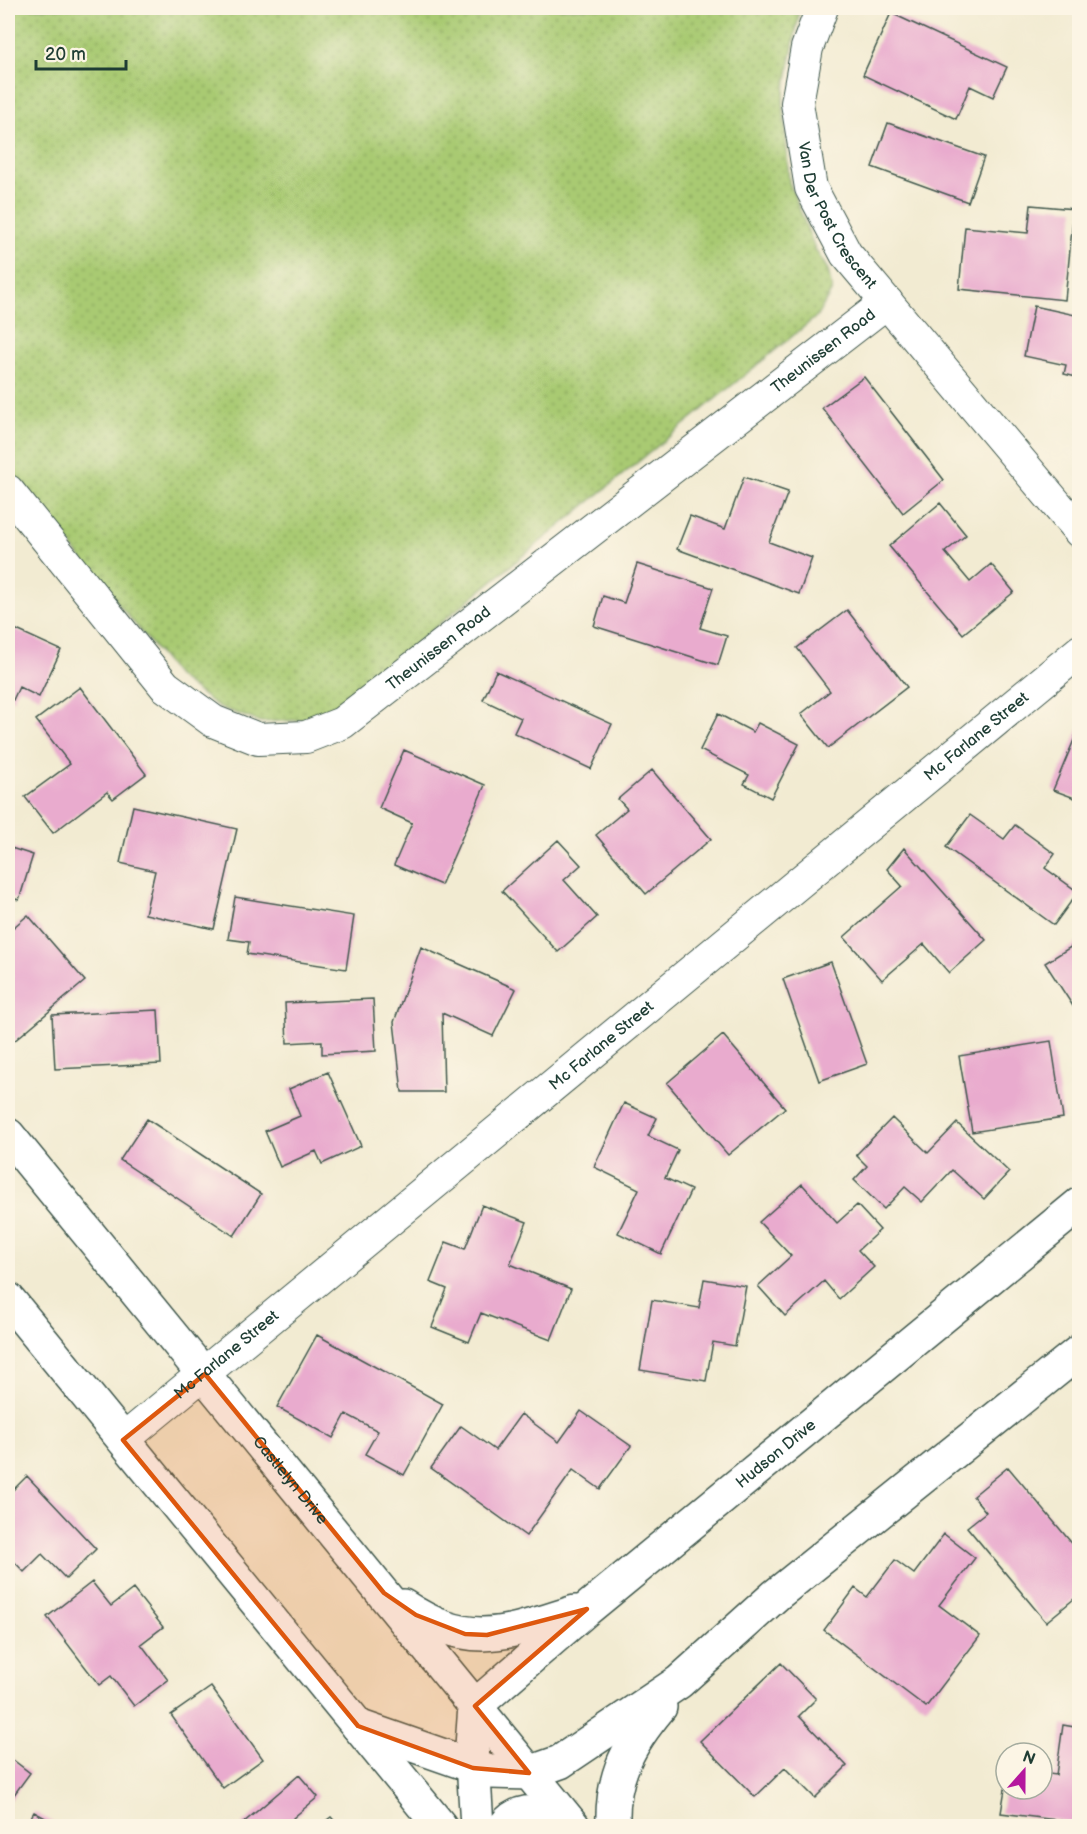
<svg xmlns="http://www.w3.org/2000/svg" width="1087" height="1834" viewBox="0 0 1087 1834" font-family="'Balsamiq Sans',sans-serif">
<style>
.grass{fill:url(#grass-dots);stroke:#648453;stroke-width:1.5}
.building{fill:#e9abce}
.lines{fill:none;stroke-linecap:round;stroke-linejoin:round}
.minor-casing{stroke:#3f574c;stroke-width:34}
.tertiary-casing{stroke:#3f574c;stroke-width:36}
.minor{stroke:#fff;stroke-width:32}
.tertiary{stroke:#fff;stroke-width:33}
.marked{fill:#de580e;fill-opacity:0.2;stroke:#de580e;stroke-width:4.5;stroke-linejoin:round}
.labels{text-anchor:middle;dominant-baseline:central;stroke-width:4.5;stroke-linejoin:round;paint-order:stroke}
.street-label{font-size:16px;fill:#1f3d34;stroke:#fcf5e5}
</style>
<defs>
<pattern id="grass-dots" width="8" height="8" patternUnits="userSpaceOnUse" patternTransform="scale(1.5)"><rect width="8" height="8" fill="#a9ca72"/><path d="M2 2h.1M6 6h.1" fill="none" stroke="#89a55e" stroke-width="1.8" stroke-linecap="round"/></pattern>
</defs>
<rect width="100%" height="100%" fill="#fcf5e5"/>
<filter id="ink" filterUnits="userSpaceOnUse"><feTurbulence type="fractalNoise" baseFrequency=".0167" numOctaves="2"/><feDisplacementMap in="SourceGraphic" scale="12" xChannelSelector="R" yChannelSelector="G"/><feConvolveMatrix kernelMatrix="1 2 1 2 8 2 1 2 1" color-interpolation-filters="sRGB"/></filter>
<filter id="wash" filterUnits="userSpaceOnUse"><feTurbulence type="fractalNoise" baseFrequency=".008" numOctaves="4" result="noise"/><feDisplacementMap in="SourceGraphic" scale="24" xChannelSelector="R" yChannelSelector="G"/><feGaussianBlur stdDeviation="1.35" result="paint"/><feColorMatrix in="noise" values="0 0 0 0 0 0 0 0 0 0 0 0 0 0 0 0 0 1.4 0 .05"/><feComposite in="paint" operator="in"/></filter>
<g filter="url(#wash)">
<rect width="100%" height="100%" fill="#f2ebd2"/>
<path class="grass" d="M 8,8 L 800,8 L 783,100 L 789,182 L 815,249 L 828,270 L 832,290 L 817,316 L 335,709 L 300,720 L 261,722 L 219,707 L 178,677 L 8,468 Z"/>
<g id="blocks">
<path class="building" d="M 891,13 L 1007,67 L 993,97 L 970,86 L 956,119 L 863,75 Z
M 888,123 L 984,157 L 968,202 L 872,167 Z
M 1031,205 L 1074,209 L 1065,300 L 959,289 L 965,227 L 1028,233 Z
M 1034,306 L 1080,316 L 1080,378 L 1064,374 L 1066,365 L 1024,356 Z
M 864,377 L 944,480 L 903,513 L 822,408 Z
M 744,477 L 788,492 L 769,542 L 812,558 L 799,594 L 677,549 L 690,516 L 725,529 Z
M 940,503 L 966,535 L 945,552 L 970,582 L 991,564 L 1014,592 L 963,634 L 889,546 Z
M 637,564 L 713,588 L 700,628 L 727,636 L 718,665 L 594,626 L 603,596 L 624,603 Z
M 847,610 L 907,687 L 828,748 L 801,714 L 830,691 L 797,648 Z
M 8,626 L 61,650 L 39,697 L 19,687 L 13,700 L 8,697 Z
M 496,671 L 612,724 L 591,769 L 514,733 L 521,718 L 483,700 Z
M 80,687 L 146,774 L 113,799 L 107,792 L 53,833 L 25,797 L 70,764 L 36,720 Z
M 718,714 L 753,732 L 758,723 L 799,744 L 771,798 L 744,784 L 749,775 L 700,750 Z
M 1079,728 L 1080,728 L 1080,800 L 1053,790 Z
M 404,750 L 485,785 L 441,885 L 394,865 L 412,823 L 379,808 Z
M 652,770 L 711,839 L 646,894 L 596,835 L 627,809 L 618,799 Z
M 133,806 L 237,829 L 214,929 L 145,914 L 155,871 L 120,863 Z
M 970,815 L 1004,839 L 1015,825 L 1055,854 L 1045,868 L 1078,892 L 1054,925 L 946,847 Z
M 558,840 L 581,865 L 564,880 L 597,917 L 558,952 L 502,891 Z
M 8,847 L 33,855 L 19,900 L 8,897 Z
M 904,848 L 986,940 L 949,973 L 924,944 L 882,980 L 844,937 L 902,886 L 887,869 Z
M 235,897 L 354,916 L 346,969 L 247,954 L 249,942 L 228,939 Z
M 28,915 L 85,981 L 13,1042 L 8,1036 L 8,981 L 13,976 L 8,969 L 8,932 Z
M 1080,941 L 1080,1017 L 1045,963 Z
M 421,947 L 516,989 L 493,1036 L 442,1013 L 444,1092 L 402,1092 L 394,1022 Z
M 831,962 L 867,1064 L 819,1081 L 783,979 Z
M 373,999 L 376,1051 L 322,1054 L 322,1041 L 287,1043 L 285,1003 Z
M 158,1010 L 161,1064 L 55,1069 L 52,1015 Z
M 723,1035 L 785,1108 L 728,1155 L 667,1083 Z
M 1051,1041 L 1063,1118 L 972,1132 L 959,1056 Z
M 328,1072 L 361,1146 L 322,1164 L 316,1151 L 280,1167 L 265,1131 L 300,1116 L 289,1089 Z
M 624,1103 L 657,1118 L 648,1136 L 678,1150 L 665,1178 L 691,1190 L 661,1254 L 618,1233 L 639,1189 L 594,1167 Z
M 892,1118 L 928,1153 L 957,1123 L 1009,1172 L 984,1199 L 952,1170 L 922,1202 L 905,1187 L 884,1209 L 854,1180 L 867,1166 L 856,1155 Z
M 147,1119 L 261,1194 L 234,1236 L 120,1160 Z
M 802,1184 L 837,1223 L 857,1205 L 880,1230 L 858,1250 L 874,1267 L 839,1299 L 824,1281 L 785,1316 L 758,1286 L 791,1256 L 759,1222 Z
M 482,1205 L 527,1222 L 510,1264 L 571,1289 L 551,1340 L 481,1313 L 469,1342 L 432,1327 L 447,1289 L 430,1282 L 446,1242 L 465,1249 Z
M 704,1279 L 746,1286 L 735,1346 L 713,1342 L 706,1381 L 640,1370 L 652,1300 L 699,1308 Z
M 317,1335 L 443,1404 L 404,1475 L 365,1454 L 378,1431 L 346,1414 L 333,1438 L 277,1407 Z
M 581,1411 L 631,1446 L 600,1489 L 573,1470 L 526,1536 L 431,1468 L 461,1426 L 495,1450 L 521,1414 L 559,1442 Z
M 1008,1467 L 1080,1553 L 1080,1594 L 1046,1622 L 967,1527 L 986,1512 L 973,1496 Z
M 27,1476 L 96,1549 L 66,1579 L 42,1554 L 24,1572 L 8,1555 L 8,1495 Z
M 944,1534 L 975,1558 L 939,1605 L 980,1636 L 926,1707 L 824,1630 L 855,1588 L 867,1597 L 895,1560 L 914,1574 Z
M 92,1582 L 111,1606 L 133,1589 L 163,1627 L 141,1644 L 168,1680 L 134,1706 L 111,1676 L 99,1685 L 47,1617 Z
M 781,1663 L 816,1699 L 799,1716 L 847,1766 L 815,1798 L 785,1768 L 755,1797 L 700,1741 Z
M 211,1687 L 263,1759 L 223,1788 L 171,1715 Z
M 1063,1725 L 1080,1728 L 1080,1823 L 1001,1813 L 1005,1789 L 1042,1789 L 1042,1773 L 1056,1775 Z
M 8,1756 L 30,1773 L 8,1803 Z
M 299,1775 L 318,1797 L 293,1818 L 300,1826 L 244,1826 L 242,1824 Z
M 34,1812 L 60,1826 L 26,1826 Z
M 331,1817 L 339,1826 L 319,1826 Z"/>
</g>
</g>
<g filter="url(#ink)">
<use href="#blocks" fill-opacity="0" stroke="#3f574c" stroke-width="1.5"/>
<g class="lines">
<g class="minor-casing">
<g id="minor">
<path id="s1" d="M 822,8 L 807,48 L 797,103 L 811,188 L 846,254 L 1080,532"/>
<path id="s2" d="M 8,491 L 165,686 L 213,721 L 258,739 L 306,737 L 342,723 L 887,302"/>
<path id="s3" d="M 123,1440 L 1080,651"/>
</g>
</g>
<g class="tertiary-casing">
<g id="tertiary">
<path id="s4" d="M 8,1135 L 573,1826"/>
<path d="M 8,1299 L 440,1826"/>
<path d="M 403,1606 C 469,1650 505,1634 575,1612"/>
<path d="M 358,1726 L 490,1772 L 529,1773 L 560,1762 L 679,1682 L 776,1595 L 1080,1351"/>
<path id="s5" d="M 477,1826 L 472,1746 L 475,1706 L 587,1609 L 1080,1204"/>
<path d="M 505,1826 C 519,1806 546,1812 566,1818"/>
<path d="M 613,1826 C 611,1776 629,1744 660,1707"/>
</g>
</g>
<use href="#minor" class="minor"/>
<use href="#tertiary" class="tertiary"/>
</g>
</g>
<path class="marked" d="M 205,1374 L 384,1593 L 416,1615 L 465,1634 L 487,1635 L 587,1609 L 475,1706 L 529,1773 L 473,1768 L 358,1726 L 123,1440 Z"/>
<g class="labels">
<g class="street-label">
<text stroke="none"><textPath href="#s1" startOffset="220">Van Der Post Crescent</textPath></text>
<text stroke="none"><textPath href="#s2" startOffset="1053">Theunissen Road</textPath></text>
<text stroke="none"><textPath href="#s2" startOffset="567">Theunissen Road</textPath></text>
<text stroke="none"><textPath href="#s3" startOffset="1106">Mc Farlane Street</textPath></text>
<text stroke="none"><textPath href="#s3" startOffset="620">Mc Farlane Street</textPath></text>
<text stroke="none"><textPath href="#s3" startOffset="134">Mc Farlane Street</textPath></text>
<text stroke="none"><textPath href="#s5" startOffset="513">Hudson Drive</textPath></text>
<text stroke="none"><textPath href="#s4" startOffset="446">Castlelyn Drive</textPath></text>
</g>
</g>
<rect width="1087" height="1834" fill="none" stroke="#fcf5e5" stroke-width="30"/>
<g transform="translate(1024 1771) rotate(21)"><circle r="28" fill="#fcf5e5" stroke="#a4ab9e" stroke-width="1.5"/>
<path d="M0-4.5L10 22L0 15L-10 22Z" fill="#b5179e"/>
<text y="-9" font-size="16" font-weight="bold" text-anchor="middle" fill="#1f3d34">N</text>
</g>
<path d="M36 60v9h90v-9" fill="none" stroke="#1f3d34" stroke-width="3"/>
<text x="45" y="60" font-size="18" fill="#1f3d34" stroke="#fcf5e5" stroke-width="4.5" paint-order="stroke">20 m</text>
</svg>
